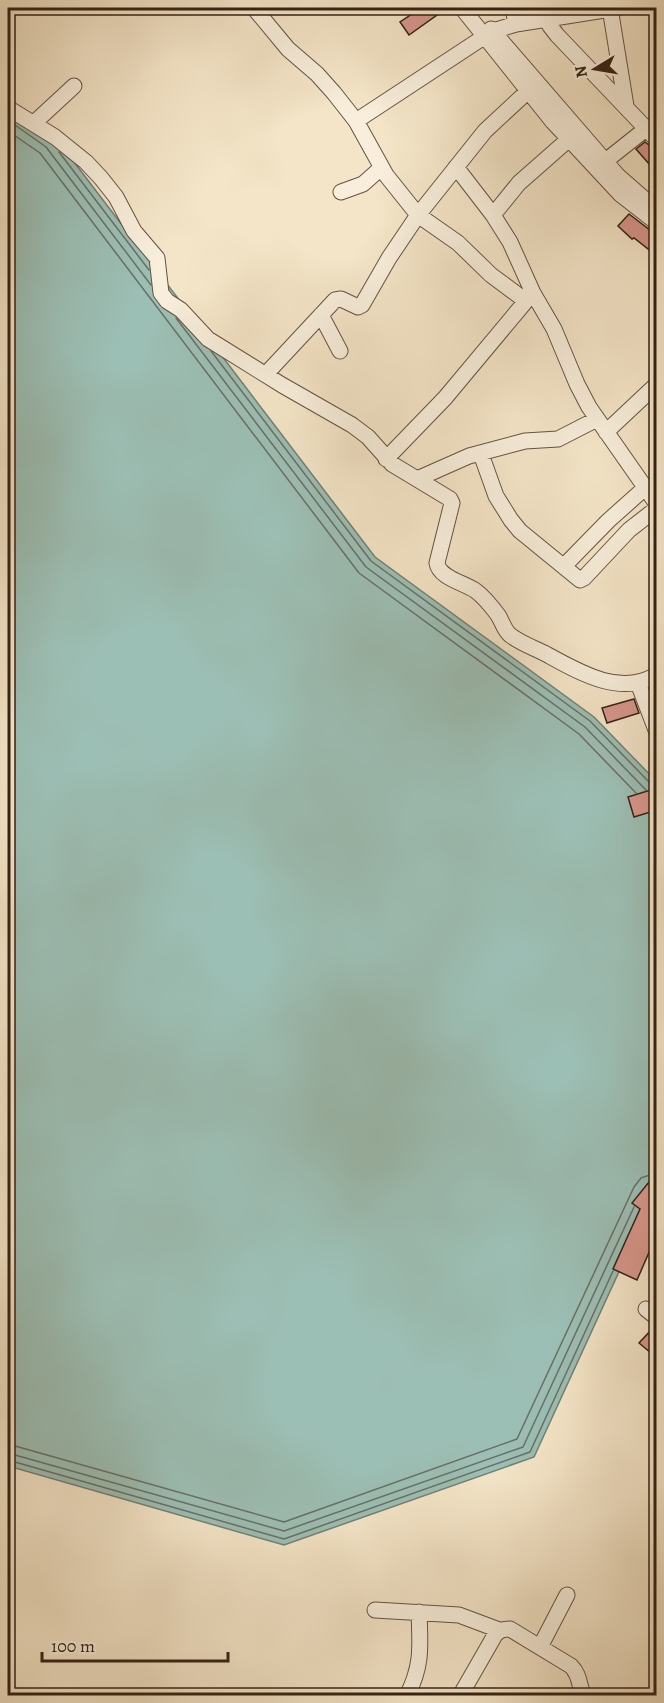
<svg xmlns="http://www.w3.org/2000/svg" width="664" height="1703" viewBox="0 0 664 1703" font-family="Alegreya,serif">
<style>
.water{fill:#9cbfb5;stroke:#728075;stroke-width:1.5}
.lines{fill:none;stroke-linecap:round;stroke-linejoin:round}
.shore{stroke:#687065;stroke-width:1.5}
.building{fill:#d8978d;stroke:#332215;stroke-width:1.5}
.minor-casing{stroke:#635342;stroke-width:17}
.minor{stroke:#f8eedb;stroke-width:15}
</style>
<rect width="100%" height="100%" fill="#f4e5c8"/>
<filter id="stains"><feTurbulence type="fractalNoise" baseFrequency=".00333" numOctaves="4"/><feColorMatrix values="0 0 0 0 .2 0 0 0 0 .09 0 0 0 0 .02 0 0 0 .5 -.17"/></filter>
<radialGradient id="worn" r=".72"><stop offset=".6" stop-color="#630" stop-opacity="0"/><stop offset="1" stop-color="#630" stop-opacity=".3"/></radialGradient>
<path class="water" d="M 8,104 L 55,137 L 375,557 L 594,717 L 656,781 L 656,1191 L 534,1457 L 284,1545 L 8,1466 Z"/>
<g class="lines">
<path class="shore" d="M 8,120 L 46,147 L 151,285
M 8,131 L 40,153 L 359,573 L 579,734 L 636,793
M 59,152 L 149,270
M 176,318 L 366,567 L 585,727 L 646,790
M 211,351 L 371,561 L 590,721 L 650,783 L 656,785
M 8,1444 L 284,1522 L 517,1439 L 634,1187 L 641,1178 L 653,1174
M 8,1453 L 284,1531 L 523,1447 L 634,1207
M 8,1460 L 284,1539 L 530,1452 L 613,1271"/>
</g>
<path class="building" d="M 421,8 L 432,8 L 437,15 L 409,35 L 400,22 Z
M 645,142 L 653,148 L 657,149 L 657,173 L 636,149 Z
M 629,214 L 650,230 L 657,232 L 657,256 L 634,238 L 632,239 L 618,226 Z
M 634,699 L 639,713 L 607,723 L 602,708 Z
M 657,788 L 657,810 L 634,817 L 628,797 Z
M 657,1172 L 657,1234 L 637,1280 L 613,1269 L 640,1209 L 632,1203 Z
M 657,1326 L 657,1347 L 651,1353 L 639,1343 L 654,1327 Z"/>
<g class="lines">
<g class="minor-casing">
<path id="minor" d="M 254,8 L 288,49 L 317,74 L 334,93 L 356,121 L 386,175 L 418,215 L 458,243 L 491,275 L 526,301
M 462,8 L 553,122 L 620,194 L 656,222
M 513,8 L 516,24
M 546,8 L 550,26 L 557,35 L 656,139
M 610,8 L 626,106
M 491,29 L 618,176 L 650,204
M 8,108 L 55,137 L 86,162 L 101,178 L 116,197 L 134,231 L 157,258 L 161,293 L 167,301 L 181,310 L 208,339 L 282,385 L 352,425 L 368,437 L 392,464 L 450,499 L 452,503 L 437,563 C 439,578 465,583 476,591 C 484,597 492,607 498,615 C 502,621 504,630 510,635 C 520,643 534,648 546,654 C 579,672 620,697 656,675
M 356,121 L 493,31 L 516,24 L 617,8
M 34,123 L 74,86
M 456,167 L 493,215 L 510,242 L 533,293 L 554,329 L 577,384 L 589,407 L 656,503
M 598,167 L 647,128 L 656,125
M 341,192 L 363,184 L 381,168
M 493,215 L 519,183 L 569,139
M 321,315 L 340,351
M 266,374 L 335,300 L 341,299 L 358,307 L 362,305 L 389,258 L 418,215 L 485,131 L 528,91
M 606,432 L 656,385
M 481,454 L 496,496 L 511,520 L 520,531 L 580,580 L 584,578 L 629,530 L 656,509
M 386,459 L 445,398 L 531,295
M 417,479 L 469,456 L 525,441 L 558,439 L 597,419
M 564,566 L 608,521 L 646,487
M 638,683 L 656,730
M 646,1309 L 656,1317
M 375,1610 L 459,1615 L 499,1630
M 540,1647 L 567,1595
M 407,1696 C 423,1664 420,1646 419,1612
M 460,1696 L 495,1635 C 500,1630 503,1629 510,1629 L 571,1666 C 581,1676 578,1685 584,1696"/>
</g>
<use href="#minor" class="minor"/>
</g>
<rect width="664" height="1703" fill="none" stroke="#f4e5c8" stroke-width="30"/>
<rect x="9" y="9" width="646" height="1685" fill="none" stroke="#332215" stroke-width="3"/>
<rect x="15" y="15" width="634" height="1673" fill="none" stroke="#332215" stroke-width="1.5"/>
<g transform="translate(595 69) rotate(259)" stroke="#f8eedb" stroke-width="4.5" paint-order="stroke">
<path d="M0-4.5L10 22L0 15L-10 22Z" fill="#332215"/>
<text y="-9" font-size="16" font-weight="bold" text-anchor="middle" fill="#332215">N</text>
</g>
<path d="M42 1652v9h186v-9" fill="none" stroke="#332215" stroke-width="3"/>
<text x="51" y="1652" font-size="18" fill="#332215" stroke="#f8eedb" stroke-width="4.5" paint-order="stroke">100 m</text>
<rect width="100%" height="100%" filter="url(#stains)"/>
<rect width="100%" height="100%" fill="url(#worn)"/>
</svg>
